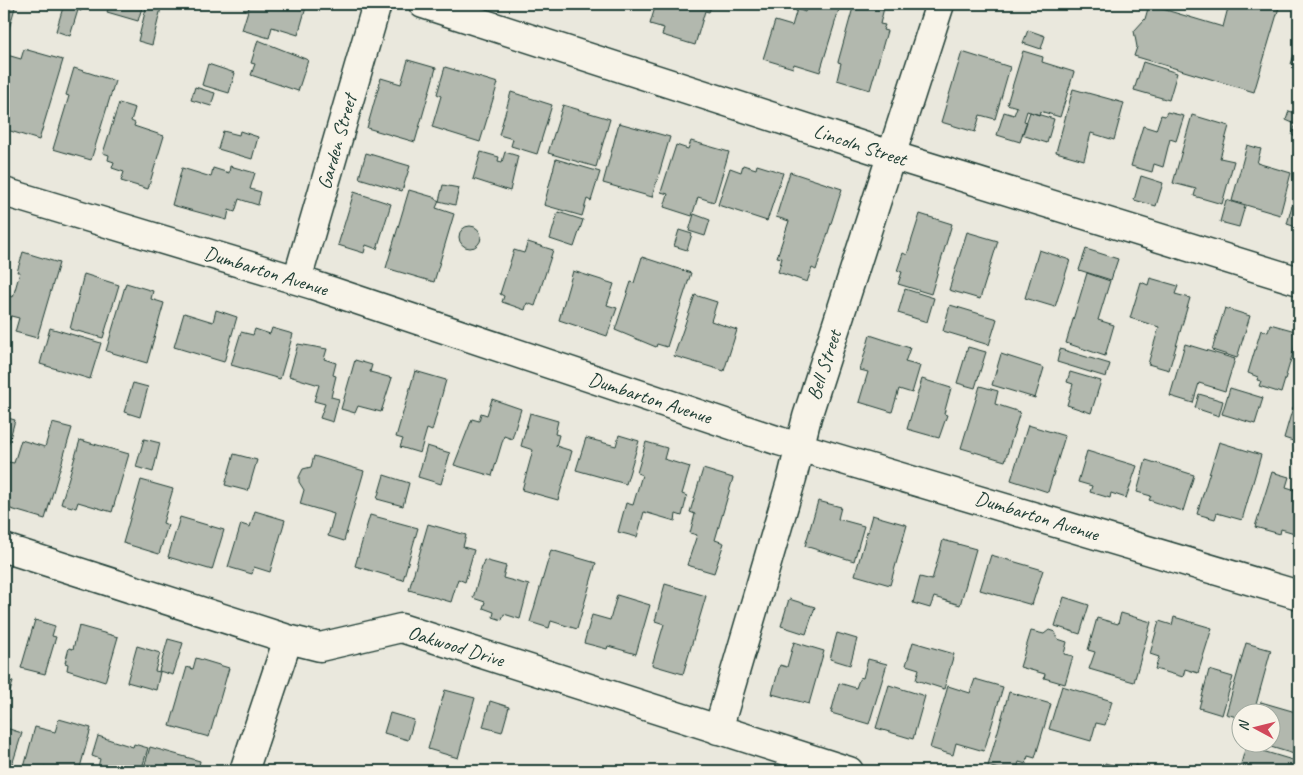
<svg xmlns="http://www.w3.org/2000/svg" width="1303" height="775" viewBox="0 0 1303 775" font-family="Caveat,sans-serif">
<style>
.building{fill:#b2b8ae;stroke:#1f3d34}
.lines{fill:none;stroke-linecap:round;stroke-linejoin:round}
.minor-casing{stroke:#1f3d34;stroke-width:31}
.minor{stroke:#f7f3e8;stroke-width:28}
.labels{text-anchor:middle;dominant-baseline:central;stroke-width:4.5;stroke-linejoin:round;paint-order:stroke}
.street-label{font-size:20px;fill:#1f3d34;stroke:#f7f3e8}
</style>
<rect width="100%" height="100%" fill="#eae8dd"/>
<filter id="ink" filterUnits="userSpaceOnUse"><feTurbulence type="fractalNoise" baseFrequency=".02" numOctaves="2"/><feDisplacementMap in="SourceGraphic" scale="10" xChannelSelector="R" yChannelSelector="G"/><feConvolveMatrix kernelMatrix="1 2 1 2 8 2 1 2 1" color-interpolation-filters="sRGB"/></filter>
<g filter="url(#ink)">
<path class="building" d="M 4,4 L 16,4 L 4,46 Z
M 64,4 L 83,4 L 81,11 L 78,10 L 70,36 L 56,31 Z
M 110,4 L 143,4 L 138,21 L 107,12 Z
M 147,4 L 161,8 L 152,45 L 138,41 Z
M 250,4 L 307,4 L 298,35 L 272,27 L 269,38 L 242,30 Z
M 656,4 L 712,4 L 709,12 L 705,11 L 695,45 L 662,35 L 664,28 L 650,24 Z
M 807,4 L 840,6 L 820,72 L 794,64 L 793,68 L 763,59 L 775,21 L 792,26 L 797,9 L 805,12 Z
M 854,4 L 885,4 L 880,24 L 885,25 L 883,30 L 887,31 L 870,90 L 837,80 L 841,63 L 838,62 Z
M 1229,4 L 1280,4 L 1254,92 L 1134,56 L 1137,47 L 1134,31 L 1145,19 L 1149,5 L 1223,27 Z
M 1028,30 L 1045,36 L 1041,49 L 1023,43 Z
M 258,40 L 308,60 L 298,91 L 251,75 L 255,64 L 251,63 Z
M 24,49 L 63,60 L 39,140 L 4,129 L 4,67 L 7,55 L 21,59 Z
M 1296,49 L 1299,50 L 1299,66 L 1291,64 Z
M 1023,51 L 1043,57 L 1042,62 L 1074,72 L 1060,117 L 1040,111 L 1039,115 L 1027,111 L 1024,121 L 1027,122 L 1020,142 L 997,135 L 1004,112 L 1014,115 L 1017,107 L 1007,104 Z
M 962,52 L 1010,67 L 995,119 L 980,115 L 975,132 L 941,122 Z
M 408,60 L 436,68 L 415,142 L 367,128 L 381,78 L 401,84 Z
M 1143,62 L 1177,73 L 1169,100 L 1134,90 Z
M 208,64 L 235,73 L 229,93 L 202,85 Z
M 445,67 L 498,83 L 480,142 L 432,127 L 441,96 L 437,94 Z
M 74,68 L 115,81 L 91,160 L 53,149 L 69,96 L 66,95 Z
M 195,87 L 215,93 L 211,106 L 191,100 Z
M 1073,89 L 1124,103 L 1114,140 L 1091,133 L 1084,160 L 1056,152 Z
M 511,92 L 552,105 L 537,154 L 511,146 L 513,139 L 499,135 Z
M 119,103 L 135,108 L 131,121 L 135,123 L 134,126 L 164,136 L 148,189 L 121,181 L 124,172 L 112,168 L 114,162 L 108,160 L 109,155 L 103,153 Z
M 563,105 L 610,119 L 596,167 L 548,153 Z
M 1289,111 L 1299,114 L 1295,124 L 1286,120 Z
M 1030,112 L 1054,119 L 1047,143 L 1022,135 Z
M 1167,112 L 1184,116 L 1176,141 L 1170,139 L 1163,167 L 1154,164 L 1152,172 L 1131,166 L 1143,126 L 1156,130 L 1161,115 L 1165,116 Z
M 1299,114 L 1299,137 L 1292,135 Z
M 1192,115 L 1229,126 L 1220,158 L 1234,161 L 1222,204 L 1194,196 L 1196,189 L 1173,183 Z
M 619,123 L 670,137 L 652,197 L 603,183 Z
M 223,131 L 239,135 L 240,131 L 258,137 L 252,159 L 218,149 Z
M 691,141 L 729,152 L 714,202 L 698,197 L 692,216 L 664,207 L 668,194 L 661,192 L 676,145 L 688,149 Z
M 1247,145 L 1261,149 L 1257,163 L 1291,173 L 1280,215 L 1232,201 Z
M 481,152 L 499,157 L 498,161 L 502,162 L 505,152 L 518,156 L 510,191 L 473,179 Z
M 366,153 L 410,166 L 402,191 L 359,178 Z
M 556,159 L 600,172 L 591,201 L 587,199 L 582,216 L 544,205 Z
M 743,165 L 756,169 L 757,165 L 783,173 L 767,221 L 718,205 L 730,168 L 741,172 Z
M 230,166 L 255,173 L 250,189 L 261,192 L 258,205 L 239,199 L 235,212 L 229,210 L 227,220 L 172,205 L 182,168 L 211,177 L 213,168 L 229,173 Z
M 790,172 L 842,189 L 816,270 L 812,268 L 807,282 L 778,272 L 782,258 L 777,257 L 789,221 L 776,217 Z
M 1141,176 L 1163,183 L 1156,206 L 1134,200 Z
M 443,185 L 459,188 L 455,205 L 439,201 Z
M 409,190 L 433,197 L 439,201 L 436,208 L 454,214 L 434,282 L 386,268 Z
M 354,192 L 391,204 L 377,249 L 366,245 L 364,253 L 338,245 Z
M 1294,198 L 1299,199 L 1299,228 L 1287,224 Z
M 1226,200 L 1245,206 L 1239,227 L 1220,222 Z
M 558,212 L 583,220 L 574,247 L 550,239 Z
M 694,214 L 710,220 L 705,236 L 689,231 Z
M 920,214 L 952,224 L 931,294 L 898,284 L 902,272 L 897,271 L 903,253 L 907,255 Z
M459 237a11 11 0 1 1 22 0a11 11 0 1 1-22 0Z
M 679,230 L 692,234 L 687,250 L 674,246 Z
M 967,232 L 998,241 L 980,299 L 949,290 Z
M 528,242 L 553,250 L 535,306 L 527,303 L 525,310 L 502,302 L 504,296 L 500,294 L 514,250 L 524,253 Z
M 1086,249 L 1118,259 L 1111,280 L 1079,270 Z
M 1039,250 L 1070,260 L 1055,307 L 1025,298 Z
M 23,252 L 59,263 L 37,338 L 15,332 L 19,318 L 11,316 L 9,320 L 4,318 L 4,294 L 13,297 L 20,272 L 17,272 Z
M 642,257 L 691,273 L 667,347 L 657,344 L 656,347 L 615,330 L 631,282 L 634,283 Z
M 573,271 L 614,284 L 607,305 L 617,308 L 607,336 L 559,320 Z
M 1087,273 L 1110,281 L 1098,320 L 1114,325 L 1105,356 L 1066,343 Z
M 84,274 L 119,285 L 103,338 L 70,329 Z
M 1150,278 L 1178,286 L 1175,294 L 1190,298 L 1169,370 L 1148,364 L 1159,327 L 1130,318 L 1141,282 L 1148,285 Z
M 126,283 L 153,291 L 151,299 L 164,303 L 147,363 L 106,351 Z
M 905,289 L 934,298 L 927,322 L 898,313 Z
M 695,295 L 717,302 L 711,321 L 737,330 L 724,371 L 674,356 Z
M 950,305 L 997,319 L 989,345 L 943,331 Z
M 1225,308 L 1250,316 L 1237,358 L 1212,350 Z
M 216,310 L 237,317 L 224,362 L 174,347 L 184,313 L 213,322 Z
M 1270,324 L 1299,332 L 1281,393 L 1259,386 L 1261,381 L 1257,380 L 1258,377 L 1248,373 L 1261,330 L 1268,332 Z
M 50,328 L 101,343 L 90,379 L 40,364 Z
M 272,328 L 293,334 L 280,379 L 231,365 L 241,332 L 253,335 L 255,329 L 270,334 Z
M 870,335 L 910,348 L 905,362 L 920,366 L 912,393 L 899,389 L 892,412 L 859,402 L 868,372 L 860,370 Z
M 298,344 L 327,349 L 324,359 L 336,363 L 333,375 L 336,376 L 331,397 L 339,399 L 333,422 L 320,418 L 325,404 L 314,401 L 319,385 L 289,376 Z
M 1185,344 L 1235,359 L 1225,391 L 1199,383 L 1193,403 L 1170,396 Z
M 968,347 L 986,352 L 975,388 L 957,383 Z
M 1060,349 L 1110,364 L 1106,377 L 1057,362 Z
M 1001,354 L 1044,368 L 1035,398 L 992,385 Z
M 355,360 L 372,365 L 370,372 L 392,378 L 381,412 L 358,406 L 355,413 L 341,409 Z
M 415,371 L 446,380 L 432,431 L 427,429 L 420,453 L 400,447 L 403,439 L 396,437 Z
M 1070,372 L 1101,381 L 1091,413 L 1067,405 L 1073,384 L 1067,382 Z
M 922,379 L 951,388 L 944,414 L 947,415 L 939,438 L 907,429 Z
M 133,383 L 148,387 L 140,417 L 124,412 Z
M 980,386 L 998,391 L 995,404 L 1020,412 L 1005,461 L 961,448 Z
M 1230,388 L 1263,398 L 1255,424 L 1222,414 Z
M 1199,394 L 1223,401 L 1219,416 L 1195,408 Z
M 492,399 L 521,409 L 512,439 L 504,436 L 492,476 L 454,465 L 472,419 L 479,421 L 481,413 L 487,415 Z
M 1293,407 L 1299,409 L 1299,443 L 1284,438 Z
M 530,413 L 558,421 L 555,434 L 559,435 L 556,446 L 572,451 L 558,500 L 522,490 L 533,450 L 521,446 Z
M 4,417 L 15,420 L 7,449 L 4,448 Z
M 52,423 L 72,428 L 45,519 L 4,507 L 4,475 L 8,462 L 14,463 L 21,440 L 45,447 Z
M 1028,425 L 1065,436 L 1048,492 L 1011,480 Z
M 619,435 L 639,441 L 626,484 L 576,470 L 586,438 L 616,446 Z
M 144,439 L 160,443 L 153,472 L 136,467 Z
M 80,440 L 129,454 L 112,512 L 78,502 L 76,508 L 61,504 Z
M 646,442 L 667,448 L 664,459 L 690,467 L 682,494 L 687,496 L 682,516 L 676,514 L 675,521 L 644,512 L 637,537 L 618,532 L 626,503 L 633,505 L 642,475 L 637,473 Z
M 1219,442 L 1261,455 L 1242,520 L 1217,513 L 1215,519 L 1197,514 Z
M 427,446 L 450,453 L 441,484 L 418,477 Z
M 1087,451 L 1137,466 L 1126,498 L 1111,493 L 1110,498 L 1090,492 L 1092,486 L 1078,482 Z
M 234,454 L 257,460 L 248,491 L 225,485 Z
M 314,456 L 364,471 L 344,541 L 328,536 L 334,514 L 300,504 L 304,490 L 299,482 L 299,477 L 303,469 L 311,467 Z
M 1146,460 L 1194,475 L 1183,511 L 1149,500 L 1151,496 L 1137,492 Z
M 703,469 L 733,478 L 715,540 L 724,543 L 714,573 L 687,565 L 697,535 L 690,533 L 695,514 L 690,512 Z
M 1272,472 L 1289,477 L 1286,487 L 1299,491 L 1298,534 L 1281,529 L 1280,534 L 1255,527 Z
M 384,475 L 409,483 L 403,506 L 377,499 Z
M 141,480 L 173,489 L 163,523 L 168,525 L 159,554 L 123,543 Z
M 818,501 L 841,507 L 838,519 L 864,526 L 854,561 L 805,546 Z
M 255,511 L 285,520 L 270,572 L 254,567 L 252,574 L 228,567 L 241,524 L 250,527 Z
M 370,515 L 418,528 L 403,580 L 355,566 Z
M 872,515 L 907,525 L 890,585 L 855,575 Z
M 180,517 L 224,530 L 212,570 L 168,557 Z
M 428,524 L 466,535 L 463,547 L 474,550 L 465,582 L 458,579 L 451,602 L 409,590 Z
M 943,540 L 976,549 L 960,605 L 934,597 L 930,608 L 913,603 L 920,577 L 932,580 Z
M 551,550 L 596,563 L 577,629 L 551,621 L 549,628 L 530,622 Z
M 991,555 L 1043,570 L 1032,605 L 980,590 Z
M 484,560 L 506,566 L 503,578 L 529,585 L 520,619 L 504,614 L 502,620 L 493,617 L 494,612 L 483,608 L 485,602 L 473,598 Z
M 665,584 L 706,596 L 683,674 L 652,665 L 664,624 L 655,621 Z
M 617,595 L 650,605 L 636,654 L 608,646 L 607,649 L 584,643 L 592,615 L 610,620 Z
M 1064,597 L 1089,605 L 1080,634 L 1055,626 Z
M 789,599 L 815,607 L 806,634 L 781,626 Z
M 1121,613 L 1151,622 L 1134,682 L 1089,669 L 1095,652 L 1088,650 L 1097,618 L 1118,624 Z
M 1174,617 L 1212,628 L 1198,673 L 1185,669 L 1183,677 L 1155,669 L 1159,657 L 1150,654 L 1159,621 L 1172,625 Z
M 35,620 L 55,626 L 52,636 L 56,637 L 45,674 L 21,668 Z
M 79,626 L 118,637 L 105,682 L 67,670 L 68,664 L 65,663 L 69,648 L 73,649 Z
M 1049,630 L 1055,632 L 1058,639 L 1067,642 L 1064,654 L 1073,656 L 1065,684 L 1044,678 L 1045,674 L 1020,667 L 1031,631 L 1044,634 Z
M 837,633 L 857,639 L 850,665 L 830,659 Z
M 168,639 L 183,643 L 173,675 L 159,671 Z
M 794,642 L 824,651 L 809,704 L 772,694 L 780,665 L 787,667 Z
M 913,642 L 954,654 L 944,689 L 916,680 L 919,669 L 906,665 Z
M 1246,643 L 1271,650 L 1254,712 L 1240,712 L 1240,718 L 1226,714 Z
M 137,646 L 160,653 L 155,671 L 160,672 L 156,690 L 127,682 Z
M 196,658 L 229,668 L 209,737 L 170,726 L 187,667 L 193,669 Z
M 868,659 L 887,664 L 869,724 L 831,713 L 839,683 L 856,688 L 860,677 L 863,678 Z
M 1209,670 L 1233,677 L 1222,715 L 1199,708 Z
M 4,679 L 13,682 L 4,711 Z
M 975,679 L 1003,687 L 984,751 L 956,743 L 953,755 L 930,748 L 948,686 L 970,693 Z
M 889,685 L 925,696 L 913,739 L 876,728 Z
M 1062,686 L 1112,701 L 1105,725 L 1096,723 L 1091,741 L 1049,729 Z
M 445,690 L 475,698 L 458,758 L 428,749 Z
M 1009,692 L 1051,704 L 1035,758 L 1028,756 L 1026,764 L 1019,762 L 1016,771 L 1005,771 L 988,766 Z
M 490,701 L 509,707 L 502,732 L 483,727 Z
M 1261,702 L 1299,713 L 1299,735 L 1294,754 L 1254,742 L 1270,742 L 1270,712 L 1258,712 Z
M 390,713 L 414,720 L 408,740 L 384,733 Z
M 4,717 L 9,719 L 6,728 L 22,733 L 12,765 L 4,763 Z
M 59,719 L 91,728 L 79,771 L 60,771 L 44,767 L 43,771 L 23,771 L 35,727 L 55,732 Z
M 98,736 L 133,747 L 134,744 L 148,748 L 141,771 L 127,771 L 128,767 L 125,766 L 124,771 L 97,771 L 100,759 L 92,756 Z
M 1246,746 L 1299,762 L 1299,771 L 1239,771 Z
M 150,747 L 200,761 L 198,771 L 143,771 Z
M 1105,763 L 1134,771 L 1135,765 L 1155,771 L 1103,771 Z"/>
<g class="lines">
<g class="minor-casing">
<path id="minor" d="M 423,4 L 891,155 L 1299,281
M 4,192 L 313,285 L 779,441 L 1299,595
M 297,280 L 377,4
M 4,548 L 288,639 L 320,647 L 401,628 L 849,771
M 718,730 L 792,478 L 807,417 L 940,4
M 244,771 L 288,639"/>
</g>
<use href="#minor" class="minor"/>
</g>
</g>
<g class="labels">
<g class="street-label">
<text transform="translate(337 142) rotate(-74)">Garden Street</text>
<text transform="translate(860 145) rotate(18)">Lincoln Street</text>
<text transform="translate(266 271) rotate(17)">Dumbarton Avenue</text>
<text transform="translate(824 365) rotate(-72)">Bell Street</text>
<text transform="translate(650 398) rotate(18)">Dumbarton Avenue</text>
<text transform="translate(1037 516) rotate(17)">Dumbarton Avenue</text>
<text transform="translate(456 646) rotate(17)">Oakwood Drive</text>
</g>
</g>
<rect width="1303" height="775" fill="none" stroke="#f7f3e8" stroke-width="20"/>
<rect x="10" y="10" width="1283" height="755" fill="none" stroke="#1f3d34" stroke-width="2" filter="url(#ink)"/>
<g transform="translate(1256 728) rotate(277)"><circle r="24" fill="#f7f3e8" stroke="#a1aaa0"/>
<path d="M0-4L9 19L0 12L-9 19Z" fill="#d1495b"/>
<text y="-8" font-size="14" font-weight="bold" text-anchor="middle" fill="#1f3d34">N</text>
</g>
</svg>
